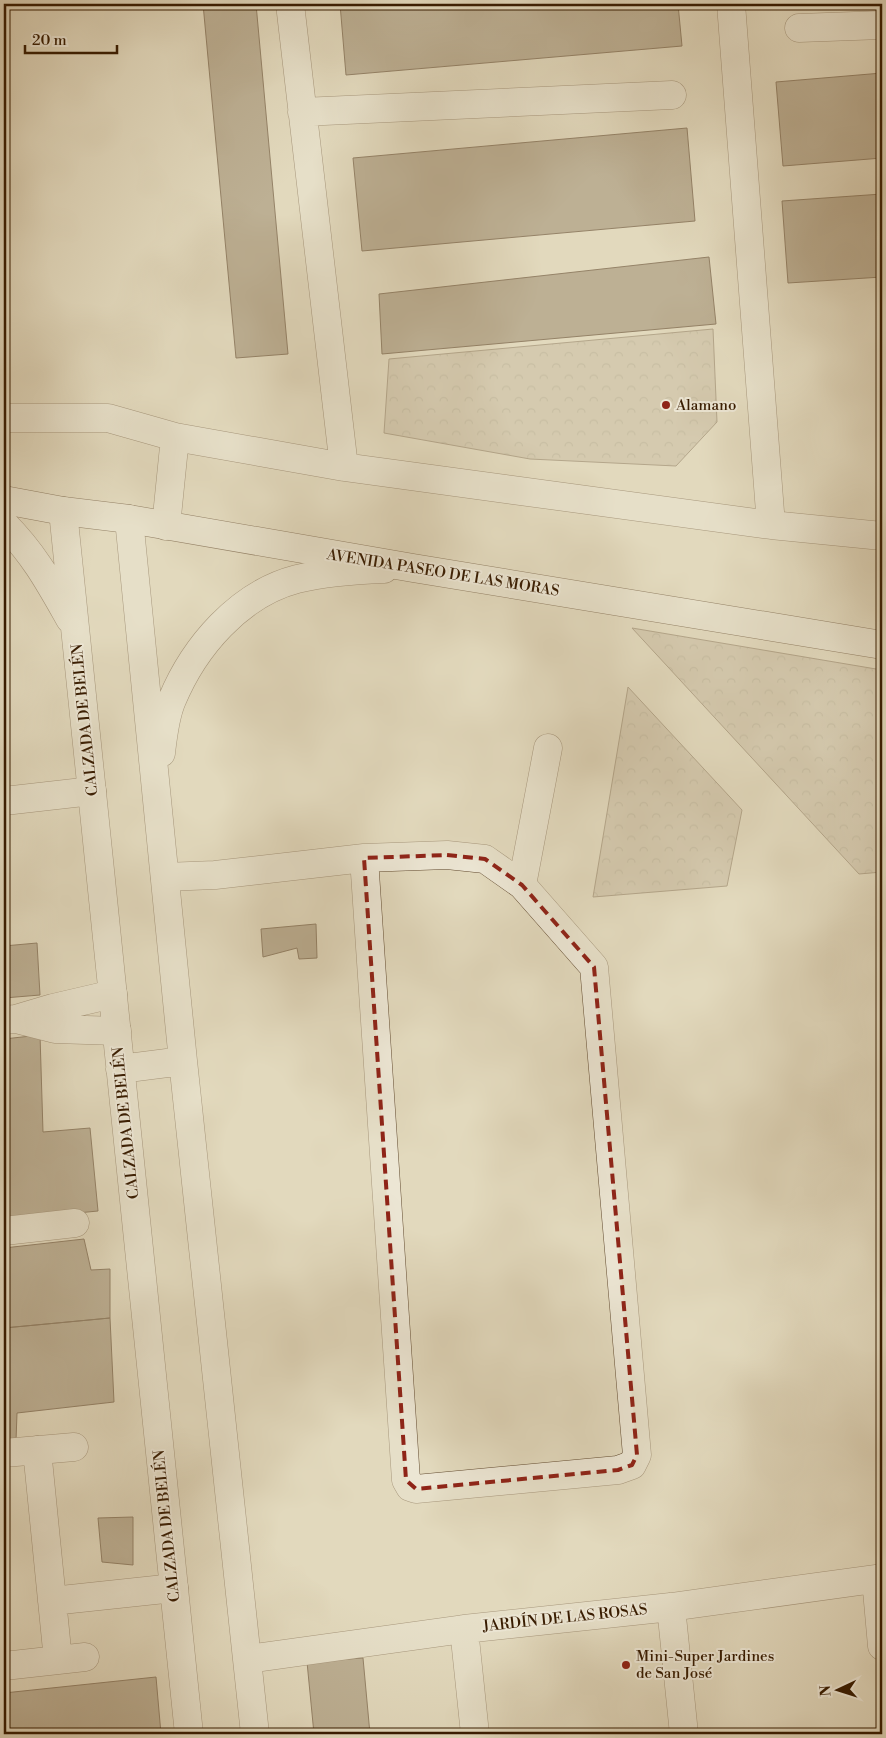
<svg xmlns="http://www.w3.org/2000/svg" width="886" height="1738" viewBox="0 0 886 1738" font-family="'Libre Bodoni',serif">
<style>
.forest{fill:url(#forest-crowns);stroke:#7e6a4f}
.building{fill:#907e63;stroke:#381c01}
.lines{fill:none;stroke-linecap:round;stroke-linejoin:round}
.minor-casing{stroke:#624b30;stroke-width:29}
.tertiary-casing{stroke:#624b30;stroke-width:29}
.secondary-casing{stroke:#381c01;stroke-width:29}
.minor{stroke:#ece6d4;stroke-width:28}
.tertiary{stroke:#ece6d4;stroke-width:28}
.secondary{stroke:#ece6d4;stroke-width:28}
.marked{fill:none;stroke:#8f2418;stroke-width:4;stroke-dasharray:10 6;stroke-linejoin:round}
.poi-dot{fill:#8f2418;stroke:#ece6d4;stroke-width:2}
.labels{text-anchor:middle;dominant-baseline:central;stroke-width:4;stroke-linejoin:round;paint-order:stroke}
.poi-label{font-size:15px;fill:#381c01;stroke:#ece6d4;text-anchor:start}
.street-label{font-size:15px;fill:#381c01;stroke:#ece6d4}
</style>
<defs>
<pattern id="forest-crowns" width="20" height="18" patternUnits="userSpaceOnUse" patternTransform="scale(1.25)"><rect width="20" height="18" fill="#c5b99d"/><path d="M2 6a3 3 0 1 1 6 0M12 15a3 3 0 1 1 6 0" fill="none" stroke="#aa9e85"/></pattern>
</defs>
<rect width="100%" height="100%" fill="#e2d9bd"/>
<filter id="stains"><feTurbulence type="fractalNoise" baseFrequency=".004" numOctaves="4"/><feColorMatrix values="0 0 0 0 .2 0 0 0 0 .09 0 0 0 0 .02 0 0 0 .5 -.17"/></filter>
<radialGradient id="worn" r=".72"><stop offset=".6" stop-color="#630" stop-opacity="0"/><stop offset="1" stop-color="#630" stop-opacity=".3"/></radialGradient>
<path class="forest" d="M 713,329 L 717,422 L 676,466 L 530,459 L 384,433 L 389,359 Z
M 632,628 L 882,670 L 882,872 L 859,874 Z
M 628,687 L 742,810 L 727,886 L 593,897 Z"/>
<path class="building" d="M 203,4 L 256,4 L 288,354 L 236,358 Z
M 340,4 L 678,4 L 682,46 L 346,75 Z
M 882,73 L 882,158 L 783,166 L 776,82 Z
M 687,128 L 695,221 L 362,251 L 353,158 Z
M 882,194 L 882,277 L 788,283 L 782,201 Z
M 709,257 L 716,324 L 382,354 L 379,294 Z
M 316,924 L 317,958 L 299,959 L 297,948 L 263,957 L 261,929 Z
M 37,943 L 40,995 L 4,998 L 4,946 Z
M 40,1035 L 43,1132 L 90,1128 L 98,1211 L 4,1220 L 4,1039 Z
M 84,1239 L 91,1270 L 110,1269 L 110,1318 L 4,1328 L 4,1248 Z
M 110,1318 L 114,1402 L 17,1413 L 16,1441 L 4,1442 L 4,1328 Z
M 133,1517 L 133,1565 L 102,1562 L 98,1518 Z
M 363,1658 L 370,1734 L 314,1734 L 307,1662 Z
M 156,1677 L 161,1734 L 4,1734 L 4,1693 Z"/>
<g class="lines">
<g class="minor-casing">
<path id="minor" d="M 290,4 L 344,467
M 731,4 L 771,525
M 799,28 L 882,25
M 302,112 L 672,95
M 4,418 L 108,418 L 175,437 L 344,467 L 771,525 L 882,536
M 166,526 L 175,437
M 4,801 L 92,791
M 165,877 L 215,875 L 364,858 L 447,855 L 485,859 L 522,885 L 594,967 L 637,1455 L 632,1465 L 618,1470 L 416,1489 L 410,1487 L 406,1480 L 364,858
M 522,885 L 548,748
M 16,1019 L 55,1029 L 117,1031
M 4,1020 L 16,1019 L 53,1008 L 113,994
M 4,1231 L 75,1223
M 37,1450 L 58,1660
M 4,1453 L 74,1447
M 876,1579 L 882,1646
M 52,1601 L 174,1588
M 671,1607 L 684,1734
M 464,1629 L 475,1734
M 248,1659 L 464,1629 L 671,1607 L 882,1578
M 4,1666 L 85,1657"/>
</g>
<g class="tertiary-casing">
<path id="tertiary" d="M 63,511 L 189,1734
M 129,519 L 183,1061 L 255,1734
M 4,524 C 34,554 49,582 70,619
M 161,753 C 163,736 165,716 172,700 C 194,647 239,594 297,579 C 326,572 355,570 384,569
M 120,1069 L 183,1061"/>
</g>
<g class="secondary-casing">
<path id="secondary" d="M 4,500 L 63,511 L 129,519 L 413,568 L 882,645"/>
</g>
<use href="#minor" class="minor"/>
<use href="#tertiary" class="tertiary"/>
<use href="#secondary" class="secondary"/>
</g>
<path d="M0 0H886V1738H0ZM 447,855 L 485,859 L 522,885 L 594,967 L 637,1455 L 632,1465 L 618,1470 L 416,1489 L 406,1480 L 364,858 Z" fill="#e2d9bd" fill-opacity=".55" fill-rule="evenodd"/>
<path class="marked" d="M 447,855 L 485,859 L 522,885 L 594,967 L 637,1455 L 632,1465 L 618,1470 L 416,1489 L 406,1480 L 364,858 Z"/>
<g class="poi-dot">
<circle cx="666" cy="405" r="5"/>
<circle cx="626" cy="1665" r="5"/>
</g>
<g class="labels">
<g class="poi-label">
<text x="676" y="405">Alamano</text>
<text x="636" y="1656">Mini-Super Jardines<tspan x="636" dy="17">de San José</tspan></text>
</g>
<g class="street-label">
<text transform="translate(443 573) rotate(9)">AVENIDA PASEO DE LAS MORAS</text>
<text transform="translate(85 720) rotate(-96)">CALZADA DE BELÉN</text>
<text transform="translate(126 1123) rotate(-96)">CALZADA DE BELÉN</text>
<text transform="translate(167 1526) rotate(-96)">CALZADA DE BELÉN</text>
<text transform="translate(565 1618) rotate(-6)">JARDÍN DE LAS ROSAS</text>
</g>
</g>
<rect width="886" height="1738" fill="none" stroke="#e2d9bd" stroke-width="20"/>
<rect x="5" y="5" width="876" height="1728" fill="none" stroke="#381c01" stroke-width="2.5"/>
<rect x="10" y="10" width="866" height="1718" fill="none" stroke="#381c01"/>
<g transform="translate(838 1690) rotate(266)" stroke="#ece6d4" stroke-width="4" paint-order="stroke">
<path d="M0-4L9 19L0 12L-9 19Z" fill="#381c01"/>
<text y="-8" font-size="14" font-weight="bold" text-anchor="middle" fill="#381c01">N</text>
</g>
<path d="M25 45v8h92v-8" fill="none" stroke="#381c01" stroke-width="2.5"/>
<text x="32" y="45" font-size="15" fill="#381c01" stroke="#ece6d4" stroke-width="4" paint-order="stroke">20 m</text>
<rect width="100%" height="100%" filter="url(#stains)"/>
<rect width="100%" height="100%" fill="url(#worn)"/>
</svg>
